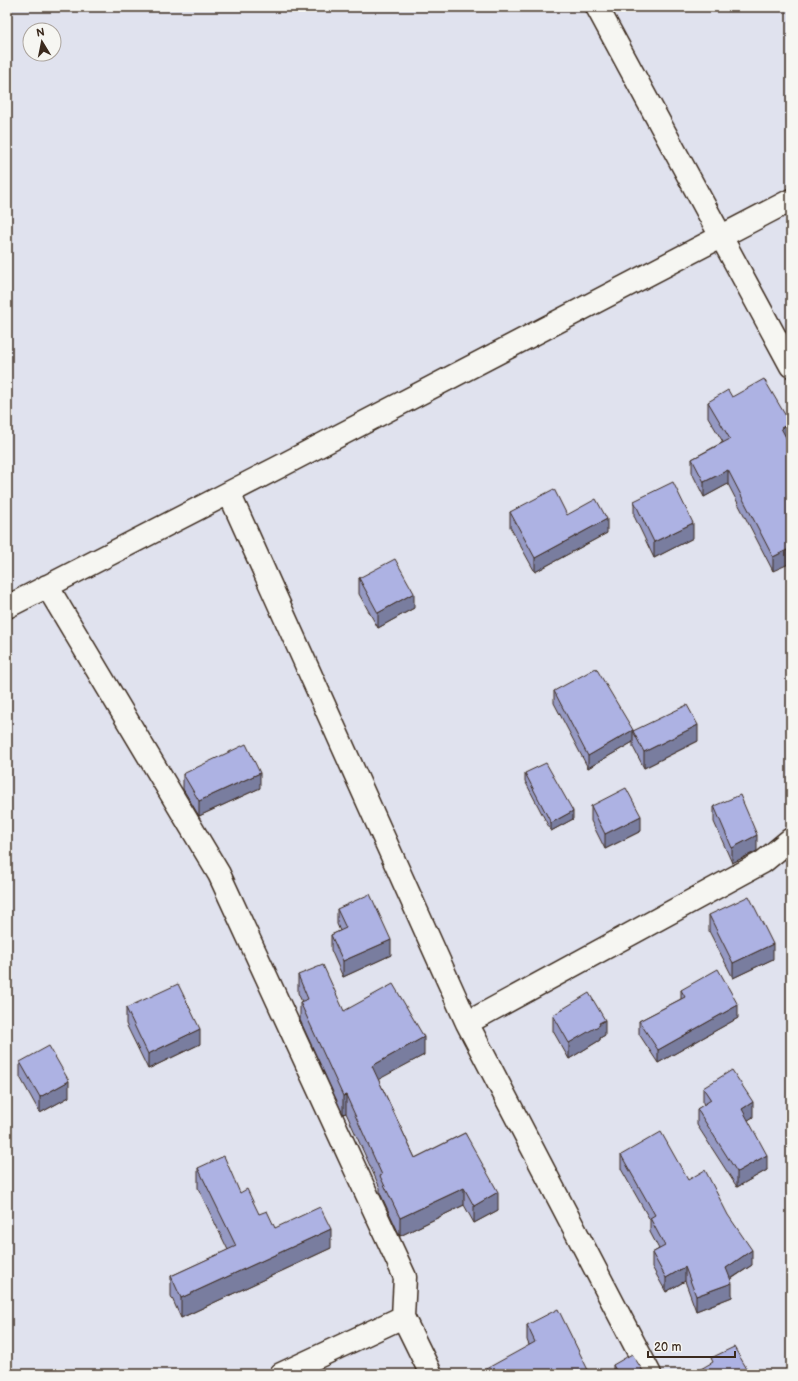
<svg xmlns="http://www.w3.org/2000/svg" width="798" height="1381" viewBox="0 0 798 1381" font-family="'Balsamiq Sans',sans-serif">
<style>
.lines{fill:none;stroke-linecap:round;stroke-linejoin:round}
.minor-casing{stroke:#3b2a1e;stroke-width:25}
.minor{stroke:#f6f6f2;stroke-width:22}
.wall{fill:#9599c3;stroke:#3b2a1e}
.shaded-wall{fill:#797d9f;stroke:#3b2a1e}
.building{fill:#adb2e3;stroke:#3b2a1e}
</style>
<rect width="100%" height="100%" fill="#e0e2ee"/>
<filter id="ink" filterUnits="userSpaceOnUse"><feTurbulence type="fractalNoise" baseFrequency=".025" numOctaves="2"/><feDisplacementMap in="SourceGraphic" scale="8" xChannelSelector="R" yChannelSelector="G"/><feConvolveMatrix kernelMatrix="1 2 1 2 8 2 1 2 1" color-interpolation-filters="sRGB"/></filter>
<g filter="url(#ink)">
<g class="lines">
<g class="minor-casing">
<path id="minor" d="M 597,7 L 791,366
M 229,493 L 467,1023 L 650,1374
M 47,586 L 219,874 L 405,1277 L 403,1317 L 431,1374
M 7,607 L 277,468 L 791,200
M 467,1023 L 763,862 L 791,839
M 281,1374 L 403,1317"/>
</g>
<use href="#minor" class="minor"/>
</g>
<path class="wall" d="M 732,397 L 790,438 L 787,440 L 773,571 L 728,484 L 704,497 L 692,473 L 692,459 L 723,442 L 708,417 L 708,402 Z
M 634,501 L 693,538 L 654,558 L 634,516 Z
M 510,512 L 567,515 L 607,533 L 535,572 L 510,527 Z
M 359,578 L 414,608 L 378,628 L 359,594 Z
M 790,638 L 791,638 L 791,653 L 790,652 Z
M 554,691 L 633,731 L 698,741 L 644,768 L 633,747 L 633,742 L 588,768 L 554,703 Z
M 525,773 L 573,819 L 551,831 L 525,781 Z
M 183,774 L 260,788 L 199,816 L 183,789 Z
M 591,806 L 641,831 L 605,849 L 591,821 Z
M 714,806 L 757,851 L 732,863 L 714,822 Z
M 337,909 L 391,955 L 343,977 L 331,950 L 331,935 L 340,931 L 337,924 Z
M 709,915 L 773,959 L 733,978 L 709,931 Z
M 298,975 L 344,1011 L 424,1055 L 378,1079 L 415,1158 L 465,1133 L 498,1210 L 474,1223 L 464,1205 L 400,1236 L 380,1193 L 380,1188 L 346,1113 L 343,1114 L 300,1020 L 300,1002 L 302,1002 L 298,993 Z
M 681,990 L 738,1018 L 658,1063 L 639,1034 L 639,1021 L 681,999 Z
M 126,1008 L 200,1044 L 148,1069 L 126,1024 Z
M 553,1015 L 605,1035 L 600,1038 L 600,1040 L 569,1059 L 553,1031 Z
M 20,1062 L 69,1097 L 40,1113 L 20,1077 Z
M 703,1088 L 753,1117 L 748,1120 L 767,1170 L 737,1187 L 697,1125 L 697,1109 L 704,1105 L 703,1103 Z
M 621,1155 L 688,1180 L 752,1265 L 730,1280 L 732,1297 L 696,1311 L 685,1281 L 666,1292 L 652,1267 L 652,1253 L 659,1249 L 650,1232 L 650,1220 L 621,1169 Z
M 198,1168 L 240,1193 L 259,1214 L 275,1228 L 331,1248 L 181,1318 L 171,1296 L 171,1276 L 228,1250 L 198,1188 Z
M 527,1325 L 589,1374 L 529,1345 L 527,1340 Z
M 613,1365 L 645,1374 L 613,1374 Z"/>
<path class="shaded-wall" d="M 790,423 L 790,438 L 781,443 L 781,428 Z
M 728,470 L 728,484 L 704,497 L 704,482 Z
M 607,519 L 607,533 L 535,572 L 535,558 Z
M 693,523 L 693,538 L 654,558 L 654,542 Z
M 791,548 L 791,563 L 773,571 L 773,557 Z
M 414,593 L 414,608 L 378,628 L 378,613 Z
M 698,725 L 698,741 L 644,768 L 644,752 Z
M 633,730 L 633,742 L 588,768 L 588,756 Z
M 260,773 L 260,788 L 199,816 L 199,801 Z
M 573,811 L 573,819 L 551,831 L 551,823 Z
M 641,816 L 641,831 L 605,849 L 605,834 Z
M 757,835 L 757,851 L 732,863 L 732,848 Z
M 391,940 L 391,955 L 343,977 L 343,961 Z
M 773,944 L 773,959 L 733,978 L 733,963 Z
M 738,1005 L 738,1018 L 658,1063 L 658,1050 Z
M 605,1020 L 605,1035 L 600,1038 L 600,1040 L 569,1059 L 569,1043 Z
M 200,1029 L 200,1044 L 148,1069 L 148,1054 Z
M 424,1037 L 424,1055 L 372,1083 L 372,1066 Z
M 69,1081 L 69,1097 L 40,1113 L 40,1097 Z
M 346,1095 L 346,1113 L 343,1114 L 343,1096 Z
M 753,1102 L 753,1117 L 742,1124 L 742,1109 Z
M 767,1155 L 767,1170 L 737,1187 L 737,1172 Z
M 464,1188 L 464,1205 L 400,1236 L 400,1218 Z
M 498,1192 L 498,1210 L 474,1223 L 474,1206 Z
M 331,1229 L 331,1248 L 181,1318 L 181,1298 Z
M 752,1250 L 752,1265 L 726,1282 L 726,1268 Z
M 685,1267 L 685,1281 L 666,1292 L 666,1278 Z
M 732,1283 L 732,1297 L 696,1311 L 696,1296 Z"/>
<path class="building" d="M 764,379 L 790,423 L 781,428 L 791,447 L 791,548 L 773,557 L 728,470 L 704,482 L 692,459 L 730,439 L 708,402 L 728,390 L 732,397 Z
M 673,482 L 693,523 L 654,542 L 634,501 Z
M 554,489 L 567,515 L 596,499 L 607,519 L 535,558 L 510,512 Z
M 395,559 L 414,593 L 378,613 L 359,578 Z
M 596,668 L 633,730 L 588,756 L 554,691 Z
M 687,705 L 698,725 L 644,752 L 633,731 Z
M 246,744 L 260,773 L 199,801 L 183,774 Z
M 546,763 L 573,811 L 551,823 L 525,773 Z
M 626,788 L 641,816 L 605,834 L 591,806 Z
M 740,795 L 757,835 L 732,848 L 714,806 Z
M 370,894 L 391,940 L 343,961 L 331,935 L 346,928 L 337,909 Z
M 749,896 L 773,944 L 733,963 L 709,915 Z
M 323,965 L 344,1011 L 393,984 L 424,1037 L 372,1066 L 415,1158 L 465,1133 L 498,1192 L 474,1206 L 464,1188 L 400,1218 L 380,1176 L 382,1175 L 346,1095 L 343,1096 L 300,1002 L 308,999 L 298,975 Z
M 718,969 L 738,1005 L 658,1050 L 639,1021 L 685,997 L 681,990 Z
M 178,984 L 200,1029 L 148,1054 L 126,1008 Z
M 589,993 L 605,1020 L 599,1023 L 600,1025 L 569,1043 L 553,1015 Z
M 49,1046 L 69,1081 L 40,1097 L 20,1062 Z
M 732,1070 L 753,1102 L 742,1109 L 767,1155 L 737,1172 L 697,1109 L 711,1100 L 703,1088 Z
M 661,1132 L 688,1180 L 705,1170 L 728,1215 L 752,1250 L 726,1268 L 732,1283 L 696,1296 L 685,1267 L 666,1278 L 652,1253 L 665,1246 L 650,1218 L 655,1215 L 621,1155 Z
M 224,1156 L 240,1193 L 247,1189 L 259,1214 L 267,1211 L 275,1228 L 320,1207 L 331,1229 L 181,1298 L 171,1276 L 236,1246 L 198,1168 Z
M 558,1309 L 589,1372 L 586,1374 L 477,1374 L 535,1342 L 527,1325 Z
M 734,1347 L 750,1374 L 692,1374 L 713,1362 L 711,1358 Z
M 632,1354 L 645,1374 L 618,1374 L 613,1365 Z"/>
</g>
<rect width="798" height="1381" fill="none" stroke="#f6f6f2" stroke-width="24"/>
<rect x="12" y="12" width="774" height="1357" fill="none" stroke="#3b2a1e" stroke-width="1.5" filter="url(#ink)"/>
<g transform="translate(42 42) rotate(350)"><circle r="19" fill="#f6f6f2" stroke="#aba49d"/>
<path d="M0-3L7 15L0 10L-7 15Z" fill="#3b2a1e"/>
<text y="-6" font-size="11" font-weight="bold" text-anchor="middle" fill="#3b2a1e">N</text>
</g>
<path d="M648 1351v6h87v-6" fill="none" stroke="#3b2a1e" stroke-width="2"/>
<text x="654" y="1351" font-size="12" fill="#3b2a1e" stroke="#f6f6f2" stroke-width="3" paint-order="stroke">20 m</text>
</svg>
